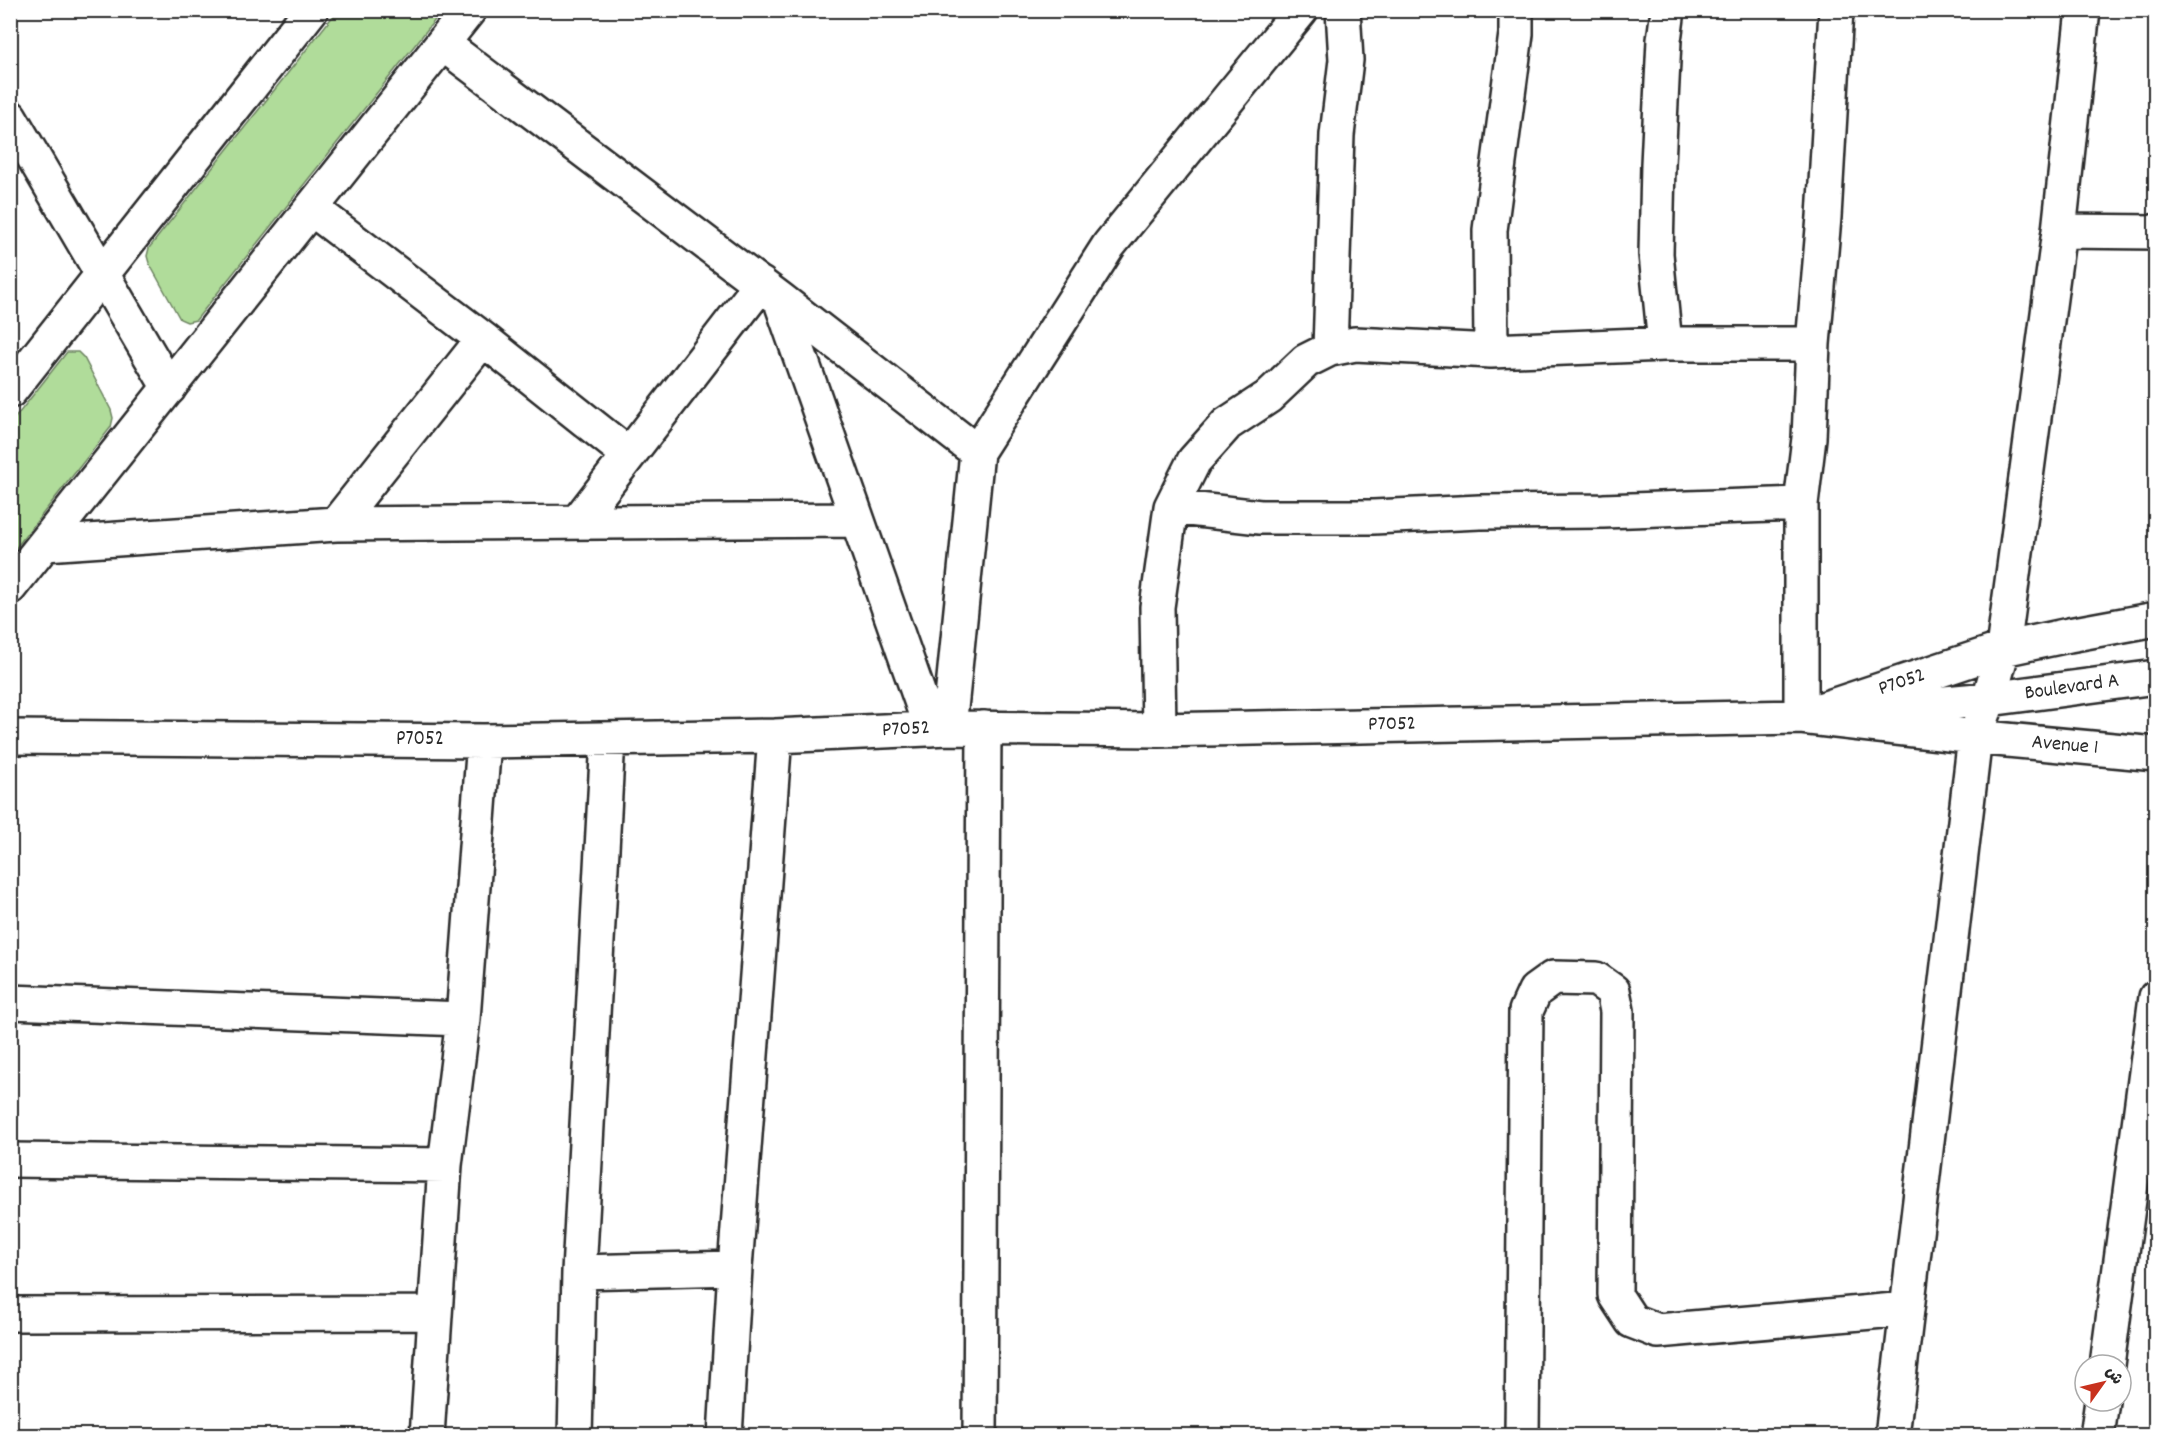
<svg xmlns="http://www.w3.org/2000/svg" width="2166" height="1446" viewBox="0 0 2166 1446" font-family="Dekko,'Playpen Sans Arabic',sans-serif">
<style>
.green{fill:#b0dc9a;stroke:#6e8462;stroke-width:1.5}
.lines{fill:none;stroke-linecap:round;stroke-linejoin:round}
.street-casing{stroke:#2b2b2b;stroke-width:38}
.secondary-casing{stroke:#2b2b2b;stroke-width:38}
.street{stroke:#fff;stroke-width:33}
.secondary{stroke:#fff;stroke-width:33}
.labels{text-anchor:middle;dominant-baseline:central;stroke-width:5;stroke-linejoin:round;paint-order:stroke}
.street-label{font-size:21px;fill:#2b2b2b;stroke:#fff}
</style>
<rect width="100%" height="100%" fill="#fff"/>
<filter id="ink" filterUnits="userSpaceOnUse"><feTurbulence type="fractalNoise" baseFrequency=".0167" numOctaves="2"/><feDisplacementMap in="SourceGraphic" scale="12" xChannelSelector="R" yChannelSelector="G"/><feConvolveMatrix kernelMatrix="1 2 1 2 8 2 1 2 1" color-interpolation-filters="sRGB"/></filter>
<g filter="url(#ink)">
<path class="green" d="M 337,11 L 442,11 L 196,320 L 187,322 L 180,319 L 149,263 L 147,256 L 149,248 Z
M 67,352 L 78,352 L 84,358 L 111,410 L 113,418 L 111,427 L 11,554 L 11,423 Z"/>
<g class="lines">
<g class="street-casing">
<path id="street" d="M 443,44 L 780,299 L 977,452
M 10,117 L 169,388
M 312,209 L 483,339 L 629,455
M 2059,231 L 2156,232
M 780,299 L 931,729
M 1665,344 L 1656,254 L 1658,164 L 1664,40 L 1668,10
M 1330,349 L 1337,135 L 1346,60 L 1343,10
M 1491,351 L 1490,230 L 1516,34 L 1516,10
M 1171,507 L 1260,517 L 1373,517 L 1480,512 L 1603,511 L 1801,504
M 578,521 L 761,284
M 336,524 L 483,339
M 45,544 L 336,524 L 857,520
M 1868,710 L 1989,699 L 2156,677
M 1811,713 L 2003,649 L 2069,635 L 2156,619
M 1801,717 L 1801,504 L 1809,438 L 1813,344 L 1824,217 L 1836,10
M 949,728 L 977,452 L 1109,245 L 1301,10
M 1159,730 L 1157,607 L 1171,507 L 1194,461 L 1227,424 L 1268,397 L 1306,361 L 1330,349 L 1355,344 L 1491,351 L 1665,344 L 1813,344
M 10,737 L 484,741 L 775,736 L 949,728 L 1159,730 L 1801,717 L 1975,737 L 2156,754
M 10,1002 L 463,1019
M 10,1160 L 445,1165
M 579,1272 L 735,1268
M 10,1314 L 435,1313
M 2107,1365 L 2156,997
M 427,1436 L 445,1165 L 463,1019 L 484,741
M 575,1436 L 579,1272 L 608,739
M 725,1436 L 735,1268 L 775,736
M 980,1436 L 984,728
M 1522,1436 L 1526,1011 L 1535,991 L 1553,978 L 1596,979 L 1613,991 L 1617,1011 L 1615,1295 L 1632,1321 L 1658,1331 L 1906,1309
M 1892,1436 L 1975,737 L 1989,699 L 2003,649 L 2059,231 L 2083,10
M 2097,1436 L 2102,1401"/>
</g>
<g class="secondary-casing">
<path id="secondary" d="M 10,391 L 311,10
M 10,587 L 469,10"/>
</g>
<use href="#street" class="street"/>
<use href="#secondary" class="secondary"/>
</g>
</g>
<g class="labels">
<g class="street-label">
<text transform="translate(1902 683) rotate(-19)">P7052</text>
<text transform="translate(2072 688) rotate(-8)">Boulevard A</text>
<text transform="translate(1392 725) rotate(-1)">P7052</text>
<text transform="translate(906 730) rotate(-3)">P7052</text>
<text x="420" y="740">P7052</text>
<text transform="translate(2065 746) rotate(5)">Avenue 1</text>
</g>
</g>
<rect width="2166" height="1446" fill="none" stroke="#fff" stroke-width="36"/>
<rect x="18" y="18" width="2130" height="1410" fill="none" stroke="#2b2b2b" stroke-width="2" filter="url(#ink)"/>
<g transform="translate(2103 1383) rotate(56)"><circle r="28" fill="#ffffff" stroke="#aaaaaa" stroke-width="1.5"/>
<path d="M0-4.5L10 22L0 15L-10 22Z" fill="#c8321e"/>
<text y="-9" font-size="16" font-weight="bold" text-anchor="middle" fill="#2b2b2b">ش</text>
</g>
</svg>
